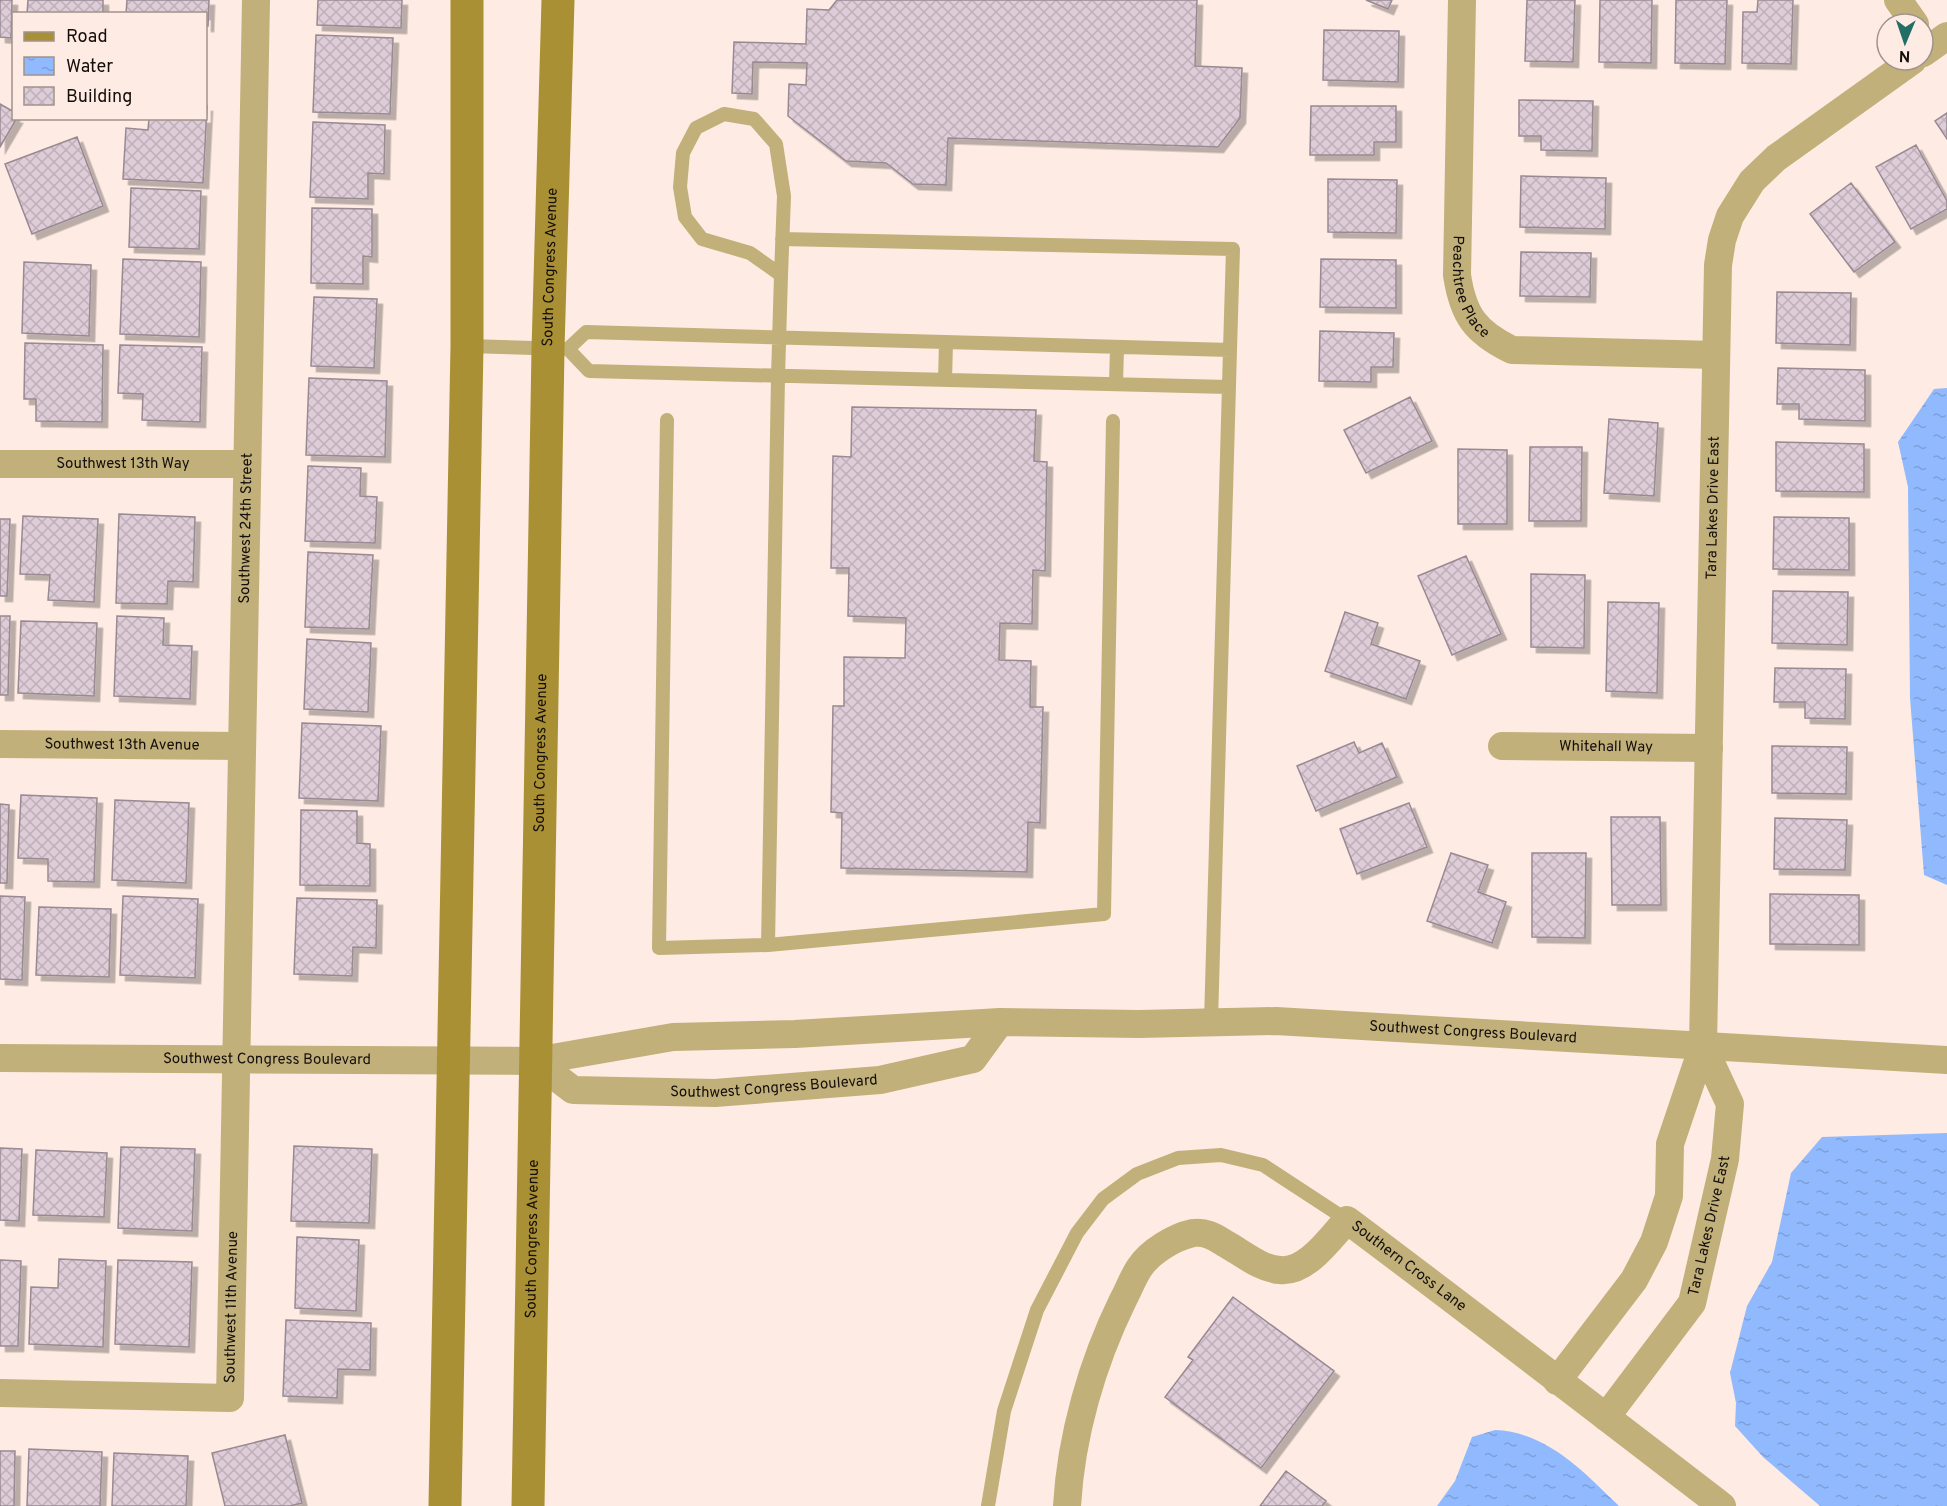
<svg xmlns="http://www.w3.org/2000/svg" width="1947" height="1506" viewBox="0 0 1947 1506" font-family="Overpass,sans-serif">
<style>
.water{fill:url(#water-ripples)}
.building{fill:url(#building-cross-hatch);stroke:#988993;stroke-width:1.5;filter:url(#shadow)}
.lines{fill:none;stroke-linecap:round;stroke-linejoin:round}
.service{stroke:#c1b079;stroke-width:14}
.minor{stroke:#c1b079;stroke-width:28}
.secondary{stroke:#aa9034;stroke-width:33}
.labels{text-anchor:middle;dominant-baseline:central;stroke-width:4.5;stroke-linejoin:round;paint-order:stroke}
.street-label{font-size:15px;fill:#140e0c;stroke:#feebe3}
</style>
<defs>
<pattern id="water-ripples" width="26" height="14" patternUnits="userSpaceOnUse" patternTransform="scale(1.5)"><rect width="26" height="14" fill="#91bafe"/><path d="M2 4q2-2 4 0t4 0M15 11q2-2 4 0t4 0" fill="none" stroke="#7c9fd8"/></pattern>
<pattern id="building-cross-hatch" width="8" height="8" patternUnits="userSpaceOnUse" patternTransform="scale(1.5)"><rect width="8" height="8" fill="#decdd8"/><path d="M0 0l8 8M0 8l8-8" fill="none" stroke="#beafb8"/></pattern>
<filter id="shadow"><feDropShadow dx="5.5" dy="5.5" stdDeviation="0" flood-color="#0004"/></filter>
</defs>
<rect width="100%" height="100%" fill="#feebe3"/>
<path class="water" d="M 1947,388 L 1947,885 L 1924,875 L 1910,698 L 1908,487 L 1898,442 L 1934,389 Z
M 1947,1133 L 1947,1506 L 1820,1506 L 1763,1457 L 1735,1426 L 1736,1403 L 1730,1373 L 1747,1306 L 1772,1262 L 1791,1173 L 1822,1137 Z
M 1495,1430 C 1547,1432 1584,1472 1619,1506 L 1437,1506 L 1455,1481 L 1472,1437 Z"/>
<path class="building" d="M 0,0 L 12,0 L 11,38 L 0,37 Z
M 28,0 L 103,0 L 103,14 L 27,14 Z
M 127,0 L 209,0 L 208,26 L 206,26 L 206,14 L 126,14 Z
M 318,0 L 402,0 L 401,28 L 317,25 Z
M 837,0 L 1197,0 L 1195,66 L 1242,68 L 1240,118 L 1218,147 L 948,138 L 946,185 L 913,184 L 886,163 L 846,161 L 788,116 L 789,84 L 806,85 L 807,63 L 753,62 L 752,94 L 732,93 L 734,42 L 806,44 L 807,9 L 829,10 Z
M 1366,0 L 1392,0 L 1388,9 Z
M 1527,0 L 1575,0 L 1573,62 L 1525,61 Z
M 1600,0 L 1652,0 L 1651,63 L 1599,62 Z
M 1676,0 L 1727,0 L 1725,64 L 1675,63 Z
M 1758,0 L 1793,0 L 1791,64 L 1742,63 L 1743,12 L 1757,12 Z
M 1324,30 L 1399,31 L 1398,82 L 1323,80 Z
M 316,35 L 393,38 L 390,114 L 313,112 Z
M 1519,100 L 1593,101 L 1592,151 L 1541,150 L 1541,136 L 1519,136 Z
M 0,104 L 14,112 L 14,118 L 17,118 L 0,147 Z
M 206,106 L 207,106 L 203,183 L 123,179 L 126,128 L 148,130 L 149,118 L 206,118 Z
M 1311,106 L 1396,106 L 1396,142 L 1374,142 L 1374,155 L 1310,155 Z
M 1947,113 L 1947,139 L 1935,121 Z
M 313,122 L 385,125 L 384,174 L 368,173 L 368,199 L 310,197 Z
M 77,137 L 103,206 L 32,234 L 5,164 Z
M 1916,145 L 1947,201 L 1947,209 L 1911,229 L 1876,167 Z
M 1521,176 L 1606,178 L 1605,229 L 1520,227 Z
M 1328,179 L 1397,180 L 1396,233 L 1328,232 Z
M 1851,183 L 1895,242 L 1854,272 L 1810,214 Z
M 131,188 L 201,191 L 199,249 L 129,247 Z
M 312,208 L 372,209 L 372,257 L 363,256 L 363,284 L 311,283 Z
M 1521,252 L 1591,253 L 1590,297 L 1520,296 Z
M 123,259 L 201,262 L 199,337 L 120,334 Z
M 1321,259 L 1396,260 L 1396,308 L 1320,307 Z
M 24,262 L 91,265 L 89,336 L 22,333 Z
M 1777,292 L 1851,293 L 1850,345 L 1776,343 Z
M 314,297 L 377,299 L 374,368 L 311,366 Z
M 1320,331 L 1394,333 L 1393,367 L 1371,367 L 1371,382 L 1319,381 Z
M 25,343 L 103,345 L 102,422 L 36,421 L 36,399 L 24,399 Z
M 120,345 L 202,347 L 200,422 L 142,420 L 143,394 L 118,393 Z
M 1778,368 L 1865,370 L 1865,421 L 1799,419 L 1799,404 L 1777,404 Z
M 309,378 L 387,381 L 385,457 L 306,455 Z
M 1410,397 L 1432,441 L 1366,473 L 1344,430 Z
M 852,407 L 1036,410 L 1034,461 L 1047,462 L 1045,571 L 1033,570 L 1032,624 L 1000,623 L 999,660 L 1031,661 L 1030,707 L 1043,707 L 1040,823 L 1028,822 L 1027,872 L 841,868 L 842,813 L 831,812 L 833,706 L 844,706 L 844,657 L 905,658 L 906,618 L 848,616 L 849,568 L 831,568 L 833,456 L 851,457 Z
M 1609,419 L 1658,423 L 1654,496 L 1604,493 Z
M 1776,442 L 1864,444 L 1864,492 L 1776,491 Z
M 1530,447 L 1582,447 L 1581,521 L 1529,521 Z
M 1458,449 L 1507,450 L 1507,524 L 1458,524 Z
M 308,466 L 361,468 L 360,496 L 377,497 L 375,543 L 305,541 Z
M 119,514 L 195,517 L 193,582 L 168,581 L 167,604 L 116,603 Z
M 23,516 L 98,519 L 94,602 L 48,600 L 50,575 L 20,574 Z
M 1774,517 L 1849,518 L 1849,570 L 1773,569 Z
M 0,519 L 10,519 L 7,596 L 0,596 Z
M 308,552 L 373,555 L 369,629 L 305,627 Z
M 1466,556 L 1501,634 L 1452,655 L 1418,576 Z
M 1531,574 L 1585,575 L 1584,648 L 1531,647 Z
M 1773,591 L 1848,592 L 1847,645 L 1772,643 Z
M 1608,602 L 1659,603 L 1657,693 L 1606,691 Z
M 1345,612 L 1378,623 L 1371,644 L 1420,661 L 1406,699 L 1325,671 Z
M 0,616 L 10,616 L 8,695 L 0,695 Z
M 117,616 L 164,618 L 163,645 L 192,646 L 190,699 L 114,696 Z
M 21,621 L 97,623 L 94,696 L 18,693 Z
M 307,639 L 371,643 L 368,712 L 304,709 Z
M 1775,668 L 1846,669 L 1845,719 L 1805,718 L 1805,702 L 1774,702 Z
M 302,723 L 381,726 L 378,801 L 299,798 Z
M 1354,742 L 1359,753 L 1382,743 L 1397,777 L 1316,811 L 1297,766 Z
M 1772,746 L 1847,747 L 1846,794 L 1772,793 Z
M 21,795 L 97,798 L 94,882 L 48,881 L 48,859 L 18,858 Z
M 115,800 L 189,803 L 186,883 L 112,880 Z
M 1409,803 L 1427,847 L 1357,874 L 1340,829 Z
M 0,804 L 9,805 L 7,883 L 0,883 Z
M 301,810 L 357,811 L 357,843 L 370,844 L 370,886 L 300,885 Z
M 1611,817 L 1660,817 L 1661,905 L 1612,905 Z
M 1775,818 L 1847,820 L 1845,870 L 1774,869 Z
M 1451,853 L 1488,865 L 1478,892 L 1506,902 L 1492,943 L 1427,921 Z
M 1532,853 L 1586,853 L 1585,938 L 1532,937 Z
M 1770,894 L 1859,895 L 1859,945 L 1770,944 Z
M 0,896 L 25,897 L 22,980 L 0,979 Z
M 123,896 L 198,899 L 195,978 L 120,975 Z
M 297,898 L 377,900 L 376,948 L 353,947 L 352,976 L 294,974 Z
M 39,907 L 111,909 L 109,977 L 36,975 Z
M 294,1146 L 372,1149 L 369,1223 L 291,1221 Z
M 121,1147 L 195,1149 L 192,1231 L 118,1228 Z
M 0,1148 L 22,1149 L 19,1221 L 0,1220 Z
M 36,1150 L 107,1153 L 104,1217 L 33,1215 Z
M 297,1237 L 359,1240 L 356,1311 L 295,1308 Z
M 59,1259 L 106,1261 L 103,1347 L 29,1344 L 31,1287 L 58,1288 Z
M 0,1260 L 21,1261 L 18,1346 L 0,1346 Z
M 118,1260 L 192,1262 L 189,1347 L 115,1344 Z
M 1233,1297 L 1334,1371 L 1261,1468 L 1165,1397 L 1193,1360 L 1188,1357 Z
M 286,1320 L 371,1323 L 370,1370 L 338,1369 L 337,1398 L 283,1396 Z
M 285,1435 L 302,1503 L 290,1506 L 225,1506 L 212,1453 Z
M 29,1449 L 102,1452 L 100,1506 L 27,1506 Z
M 0,1451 L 15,1451 L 14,1506 L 0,1506 Z
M 114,1453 L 188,1456 L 186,1506 L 112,1506 Z
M 1286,1471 L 1326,1501 L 1322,1506 L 1260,1506 Z"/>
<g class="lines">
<path class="service" d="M 782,239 L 1233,249 L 1230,350
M 781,275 L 750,253 L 702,239 L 685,217 L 680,187 L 683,153 L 696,128 L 724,114 L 754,119 L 776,144 L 784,196 L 781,275 L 778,377 L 768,945 L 1104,914 L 1113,421
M 467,346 L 568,349 L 589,371 L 1228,387
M 568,349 L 586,332 L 1230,350 L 1211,1022
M 945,380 L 946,343
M 1116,384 L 1117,348
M 667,420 L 659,948 L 768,945
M 988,1506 L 1004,1411 L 1037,1310 L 1077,1233 L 1103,1199 L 1137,1174 L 1178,1158 L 1221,1155 L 1263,1165 L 1347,1220"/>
<g class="minor">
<path id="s1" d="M 1462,0 L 1457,275 C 1463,315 1475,332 1512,350 L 1716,355"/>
<path d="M 1898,0 L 1915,24"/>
<path d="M 1923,53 L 1947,36"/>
<path id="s2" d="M 0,464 L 247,464"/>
<path id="s3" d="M 0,744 L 242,746"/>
<path id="s4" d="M 1502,746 L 1709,748"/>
<path id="s5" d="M 0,1058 L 535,1061 L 673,1037 L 795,1034 L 1000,1022 L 1139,1024 L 1276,1021 L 1947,1060"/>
<path id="s6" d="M 535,1061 L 573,1090 L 715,1093 L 880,1080 L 973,1059 L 1000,1022"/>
<path id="s7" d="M 1557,1381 L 1634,1280 L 1654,1242 L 1669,1196 L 1670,1144 L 1703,1046 L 1718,265 L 1722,240 L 1730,216 L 1752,181 L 1776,158 L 1913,60"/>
<path id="s8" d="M 0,1393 L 230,1398 L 256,0"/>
<path id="s9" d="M 1606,1417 L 1692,1303 L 1725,1159 L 1730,1104 L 1703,1046"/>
<path id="s10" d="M 1067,1506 C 1071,1436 1092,1363 1123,1300 C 1129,1289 1133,1277 1140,1267 C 1150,1252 1174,1237 1193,1233 C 1206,1231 1216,1238 1226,1244 C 1242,1253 1261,1269 1280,1270 C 1307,1273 1331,1237 1347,1220 C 1473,1314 1597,1410 1722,1506"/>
</g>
<g class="secondary">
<path d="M 445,1506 L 467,346 L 467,0"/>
<path id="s11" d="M 528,1506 L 548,349 L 558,0"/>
</g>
</g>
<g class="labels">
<g class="street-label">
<text stroke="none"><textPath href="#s11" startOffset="1239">South Congress Avenue</textPath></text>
<text stroke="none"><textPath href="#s1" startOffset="290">Peachtree Place</textPath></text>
<text stroke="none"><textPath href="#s2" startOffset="123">Southwest 13th Way</textPath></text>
<text stroke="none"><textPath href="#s7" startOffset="912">Tara Lakes Drive East</textPath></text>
<text stroke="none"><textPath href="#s8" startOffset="1100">Southwest 24th Street</textPath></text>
<text stroke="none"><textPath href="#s3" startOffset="122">Southwest 13th Avenue</textPath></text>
<text stroke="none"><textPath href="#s4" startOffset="104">Whitehall Way</textPath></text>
<text stroke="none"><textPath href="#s11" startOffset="753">South Congress Avenue</textPath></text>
<text stroke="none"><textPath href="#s5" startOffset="1476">Southwest Congress Boulevard</textPath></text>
<text stroke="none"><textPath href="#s5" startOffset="267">Southwest Congress Boulevard</textPath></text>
<text stroke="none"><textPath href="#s6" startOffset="249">Southwest Congress Boulevard</textPath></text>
<text stroke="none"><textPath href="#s9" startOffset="222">Tara Lakes Drive East</textPath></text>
<text stroke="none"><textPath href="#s11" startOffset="267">South Congress Avenue</textPath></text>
<text stroke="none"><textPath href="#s10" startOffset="576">Southern Cross Lane</textPath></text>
<text stroke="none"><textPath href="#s8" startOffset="321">Southwest 11th Avenue</textPath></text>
</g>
</g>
<rect x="12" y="12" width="195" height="108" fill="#feebe3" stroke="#a0938d" stroke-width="1.5"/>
<rect x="24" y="32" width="30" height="9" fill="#aa9034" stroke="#a0938d" stroke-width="1.5"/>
<text x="66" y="42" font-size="18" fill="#140e0c">Road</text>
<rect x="24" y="57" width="30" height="18" fill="url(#water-ripples)" stroke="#a0938d" stroke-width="1.5"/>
<text x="66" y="72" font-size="18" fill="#140e0c">Water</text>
<rect x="24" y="87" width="30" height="18" fill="url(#building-cross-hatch)" stroke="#a0938d" stroke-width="1.5"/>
<text x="66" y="102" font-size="18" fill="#140e0c">Building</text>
<g transform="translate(1905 42) rotate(182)"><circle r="28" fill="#feebe3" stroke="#a0938d" stroke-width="1.5"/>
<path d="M0-4.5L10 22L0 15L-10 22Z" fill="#236d67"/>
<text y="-9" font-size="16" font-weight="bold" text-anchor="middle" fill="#140e0c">N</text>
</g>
</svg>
